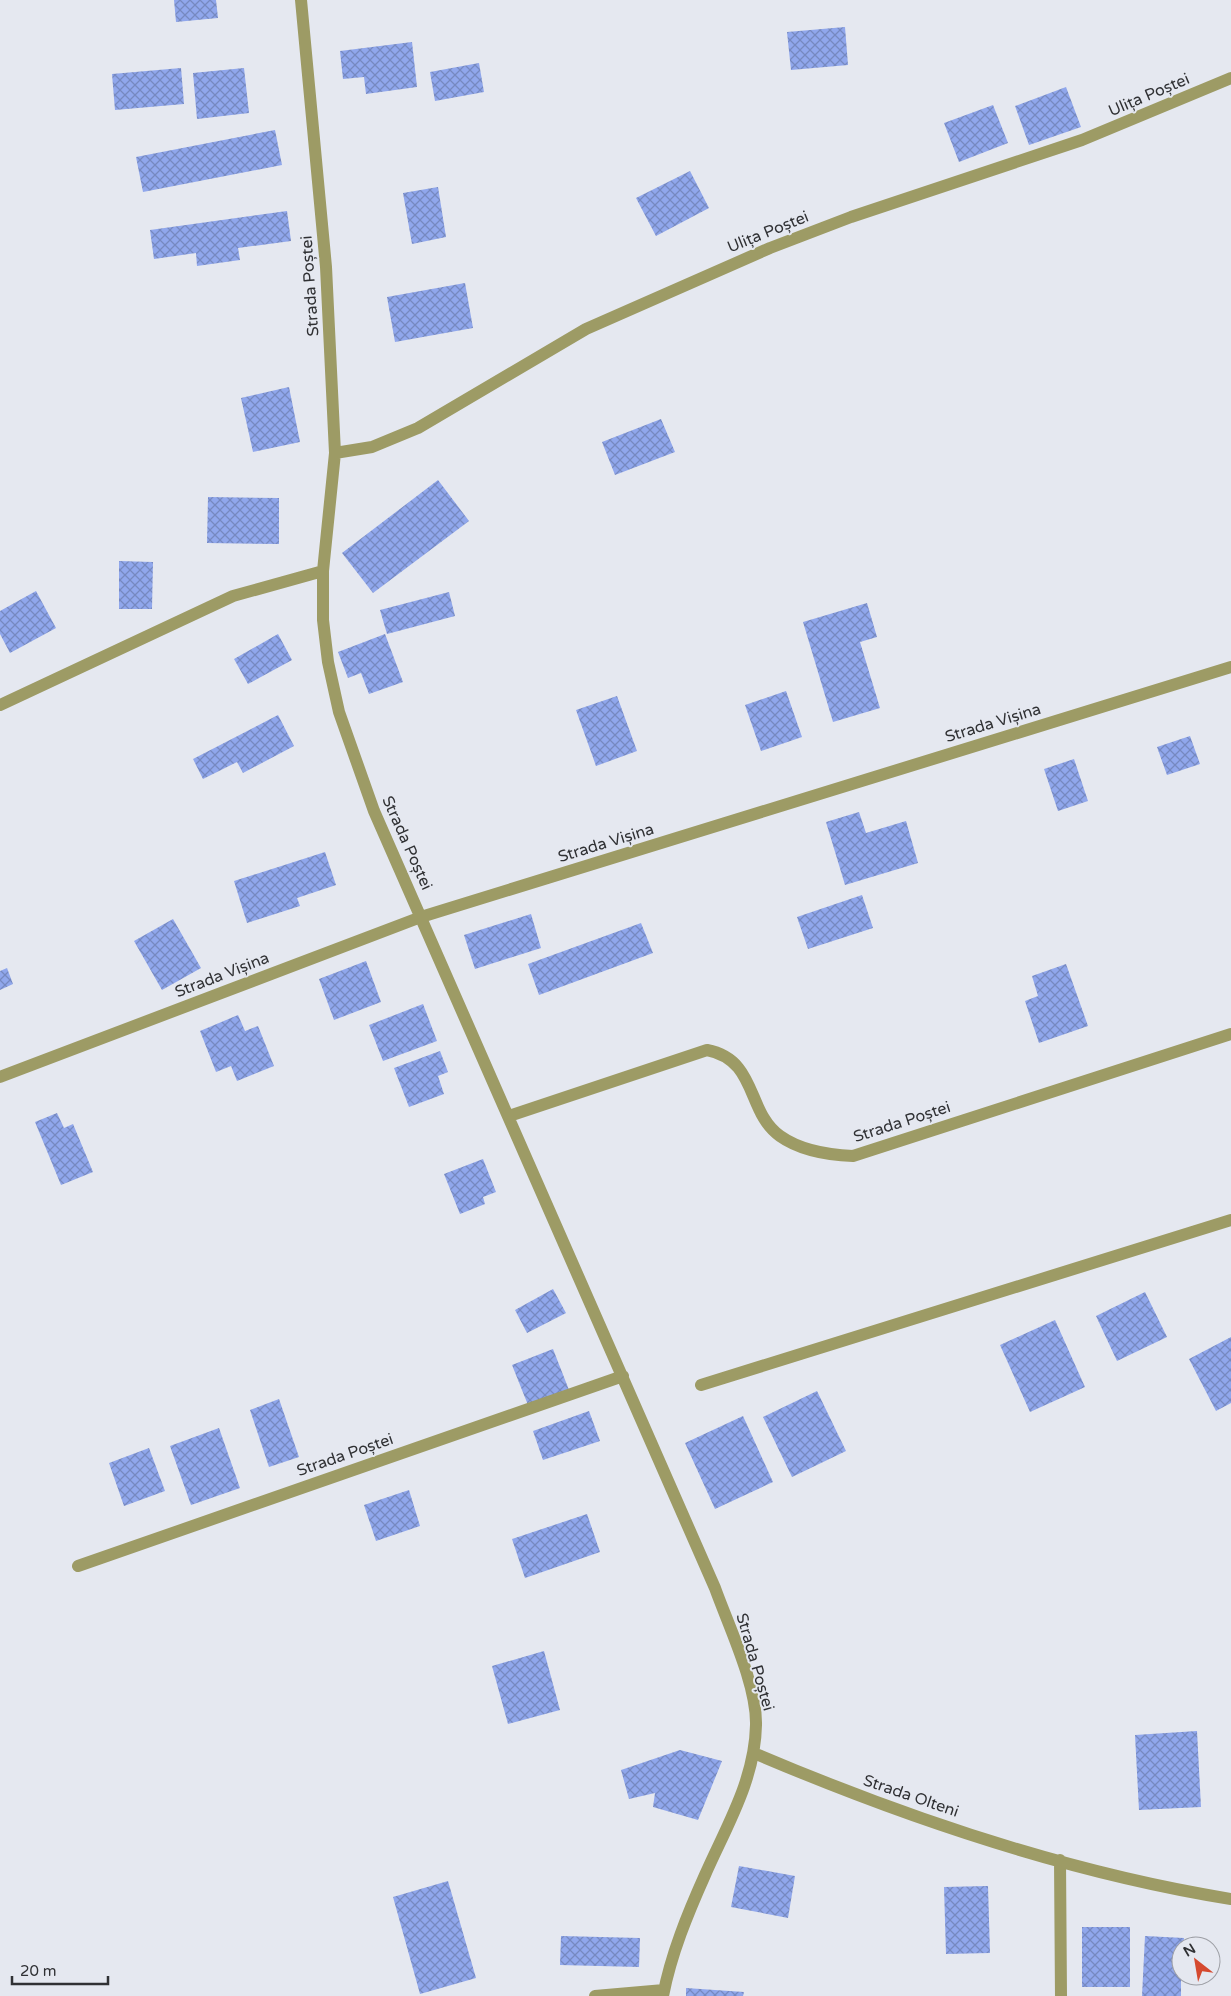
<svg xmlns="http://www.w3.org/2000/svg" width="1231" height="1996" viewBox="0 0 1231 1996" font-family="'Varela Round',sans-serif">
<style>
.building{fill:url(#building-cross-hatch)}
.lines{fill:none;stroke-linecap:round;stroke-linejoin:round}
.street{stroke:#9d9b65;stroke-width:12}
.labels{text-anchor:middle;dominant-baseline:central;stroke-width:4;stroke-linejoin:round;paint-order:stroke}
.street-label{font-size:16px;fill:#303134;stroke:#e5e8f0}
</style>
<defs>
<pattern id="building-cross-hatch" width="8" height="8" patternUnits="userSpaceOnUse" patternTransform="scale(1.25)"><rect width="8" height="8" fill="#90a7ec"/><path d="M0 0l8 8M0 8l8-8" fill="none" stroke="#7689c0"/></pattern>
</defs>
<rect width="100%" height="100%" fill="#e5e8f0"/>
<path class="building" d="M 174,0 L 216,0 L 218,18 L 176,22 Z
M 845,27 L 848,65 L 791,70 L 787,32 Z
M 412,42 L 417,87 L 366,94 L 364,77 L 343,79 L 340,51 Z
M 479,63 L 484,92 L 435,101 L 430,72 Z
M 181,68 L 184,104 L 115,110 L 112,74 Z
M 244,68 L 249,113 L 197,119 L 193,73 Z
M 1066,87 L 1081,127 L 1029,145 L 1015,106 Z
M 993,105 L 1008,143 L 959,162 L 944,123 Z
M 275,130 L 282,165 L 143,192 L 136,157 Z
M 690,171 L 709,208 L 656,236 L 636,198 Z
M 438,187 L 446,237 L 412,244 L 403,193 Z
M 287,211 L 291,241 L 238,248 L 240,260 L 197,266 L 196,253 L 154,259 L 150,230 Z
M 465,283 L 473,328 L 395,342 L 387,297 Z
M 289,387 L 300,442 L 253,452 L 241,398 Z
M 661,419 L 675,452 L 615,475 L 602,442 Z
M 438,480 L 469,521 L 373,593 L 342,553 Z
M 208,497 L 279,498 L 279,544 L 207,543 Z
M 119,561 L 153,562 L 152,609 L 119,609 Z
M 36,591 L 56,628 L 10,653 L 0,634 L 0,611 Z
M 449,592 L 455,616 L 387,634 L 380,610 Z
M 867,603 L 877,637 L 860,642 L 880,708 L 833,722 L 803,622 Z
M 278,634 L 292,660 L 248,684 L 234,659 Z
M 385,634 L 403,682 L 369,694 L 361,673 L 348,678 L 338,652 Z
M 786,691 L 802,737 L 761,751 L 745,705 Z
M 617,696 L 637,751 L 596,766 L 576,710 Z
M 278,715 L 294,746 L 243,773 L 237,762 L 203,779 L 193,759 Z
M 1190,736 L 1200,764 L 1167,775 L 1157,747 Z
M 1074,759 L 1088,801 L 1058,811 L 1044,769 Z
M 859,812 L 866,833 L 906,821 L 918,863 L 845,885 L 826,822 Z
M 325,852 L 336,885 L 297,898 L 300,906 L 247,923 L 234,881 Z
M 862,895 L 873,928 L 808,949 L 797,917 Z
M 531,914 L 541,948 L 475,969 L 464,935 Z
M 173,919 L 201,968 L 162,990 L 134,941 Z
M 641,923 L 653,953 L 539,995 L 528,964 Z
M 366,961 L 381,1002 L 334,1020 L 319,979 Z
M 1066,964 L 1088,1026 L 1039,1043 L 1025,1001 L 1038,996 L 1032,976 Z
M 7,968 L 13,984 L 0,990 L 0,971 Z
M 423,1004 L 437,1041 L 383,1061 L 369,1025 Z
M 238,1015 L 245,1031 L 258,1026 L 274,1066 L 237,1081 L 231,1066 L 216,1072 L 200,1031 Z
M 440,1051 L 448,1072 L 438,1076 L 444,1094 L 409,1107 L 394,1068 Z
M 57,1113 L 64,1128 L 73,1124 L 93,1172 L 61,1185 L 35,1122 Z
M 483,1159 L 496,1192 L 483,1197 L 485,1204 L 460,1214 L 444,1174 Z
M 553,1289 L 566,1313 L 527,1333 L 515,1310 Z
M 1145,1292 L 1167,1337 L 1117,1361 L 1096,1316 Z
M 1055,1320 L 1085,1387 L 1030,1412 L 1000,1345 Z
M 1231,1337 L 1231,1403 L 1216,1411 L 1189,1359 Z
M 553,1349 L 569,1390 L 528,1405 L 512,1365 Z
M 817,1391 L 846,1451 L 792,1477 L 763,1417 Z
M 279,1399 L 299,1457 L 269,1467 L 250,1410 Z
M 589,1411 L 600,1441 L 543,1460 L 533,1431 Z
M 743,1416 L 773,1482 L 715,1509 L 685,1443 Z
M 219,1428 L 240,1488 L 191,1505 L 170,1446 Z
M 149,1448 L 165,1491 L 124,1506 L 109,1463 Z
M 409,1490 L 420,1526 L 376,1541 L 364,1505 Z
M 587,1514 L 600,1552 L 525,1578 L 512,1539 Z
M 544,1651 L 560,1710 L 508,1724 L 492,1666 Z
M 1197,1731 L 1201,1807 L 1139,1810 L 1135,1735 Z
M 680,1750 L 722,1761 L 698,1820 L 653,1807 L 655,1793 L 629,1799 L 621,1770 Z
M 739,1866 L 795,1876 L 788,1918 L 731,1907 Z
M 448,1881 L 476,1978 L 420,1994 L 393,1897 Z
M 988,1886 L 990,1953 L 946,1954 L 944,1887 Z
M 1082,1927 L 1130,1927 L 1130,1987 L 1082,1987 Z
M 561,1936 L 640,1938 L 639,1967 L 560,1965 Z
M 1145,1936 L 1184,1938 L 1183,1946 L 1181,1946 L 1181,1996 L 1142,1996 Z
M 686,1988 L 744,1992 L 743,1996 L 686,1996 Z"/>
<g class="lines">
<path class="street" d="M 301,0 L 326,267 L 335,453 L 323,571 L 323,620 L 328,662 L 339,712 L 374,811 L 715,1588 C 729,1627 757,1685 756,1725 C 755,1780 726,1827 705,1875 C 688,1913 671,1954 663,1996
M 335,453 L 372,447 L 418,428 L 586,329 L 770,248 L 851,217 L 1082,140 L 1231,78
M 0,705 L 233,596 L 323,571
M 0,1077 L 421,917 L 1231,667
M 509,1116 L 707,1050 C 758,1060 746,1112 780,1136 C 801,1151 829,1155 853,1156 L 1231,1034
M 701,1385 L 1231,1220
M 78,1566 L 623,1376
M 754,1753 C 904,1817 1069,1873 1231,1899
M 1060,1860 L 1061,1996
M 595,1996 L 664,1990"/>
</g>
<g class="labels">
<g class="street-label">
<text transform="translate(1149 95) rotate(-23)">Ulița Poștei</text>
<text transform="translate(768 232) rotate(-22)">Ulița Poștei</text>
<text transform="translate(310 286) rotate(-94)">Strada Poștei</text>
<text transform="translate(993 723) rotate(-17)">Strada Vișina</text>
<text transform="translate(407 843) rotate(66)">Strada Poștei</text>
<text transform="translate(606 843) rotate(-17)">Strada Vișina</text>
<text transform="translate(222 975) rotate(-21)">Strada Vișina</text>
<text transform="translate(902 1122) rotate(-18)">Strada Poștei</text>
<text transform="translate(345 1455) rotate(-19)">Strada Poștei</text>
<text transform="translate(755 1662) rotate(74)">Strada Poștei</text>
<text transform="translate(911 1796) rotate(19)">Strada Olteni</text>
</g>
</g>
<g transform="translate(1196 1961) rotate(329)"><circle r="24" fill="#e5e8f0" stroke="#9d9fa5"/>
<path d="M0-4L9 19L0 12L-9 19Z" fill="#d5492f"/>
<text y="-8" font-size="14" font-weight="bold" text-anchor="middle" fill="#303134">N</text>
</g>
<path d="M12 1976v8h96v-8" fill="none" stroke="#303134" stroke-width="2.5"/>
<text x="20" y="1976" font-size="15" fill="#303134" stroke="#e5e8f0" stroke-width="4" paint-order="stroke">20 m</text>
</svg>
